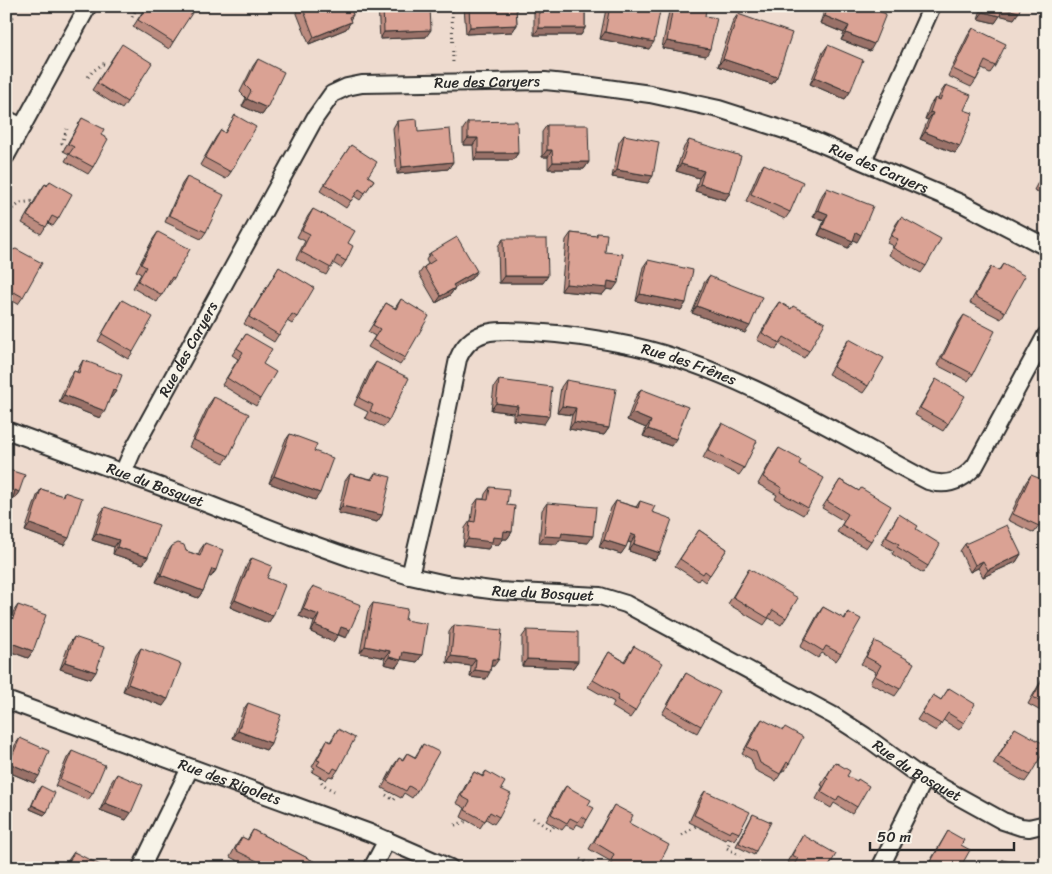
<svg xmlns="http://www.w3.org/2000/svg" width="1052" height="874" viewBox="0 0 1052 874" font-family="Sriracha,sans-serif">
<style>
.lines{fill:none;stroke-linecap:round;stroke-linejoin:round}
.minor-casing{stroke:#2b2b2b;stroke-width:20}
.path{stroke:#2b2b2b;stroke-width:3;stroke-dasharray:1 4;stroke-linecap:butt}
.minor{stroke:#f7f3e8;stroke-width:16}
.wall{fill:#bb8b7f;stroke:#2b2b2b}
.shaded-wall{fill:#997168;stroke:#2b2b2b}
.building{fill:#daa294;stroke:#2b2b2b}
.labels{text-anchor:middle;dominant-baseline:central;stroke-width:4;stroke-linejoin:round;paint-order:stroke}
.street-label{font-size:15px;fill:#2b2b2b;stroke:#f7f3e8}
</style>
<rect width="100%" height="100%" fill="#eedbcf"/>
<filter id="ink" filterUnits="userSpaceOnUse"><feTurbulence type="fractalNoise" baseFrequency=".02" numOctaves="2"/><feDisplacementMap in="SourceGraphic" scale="10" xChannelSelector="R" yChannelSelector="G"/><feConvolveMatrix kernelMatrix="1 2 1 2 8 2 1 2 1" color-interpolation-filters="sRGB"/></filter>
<g filter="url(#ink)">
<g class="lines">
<g class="minor-casing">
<g id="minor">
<path d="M 6,119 L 22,127"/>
<path d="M 6,156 L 88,6"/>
<path d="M 863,161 L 932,6"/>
<path id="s1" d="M 6,430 L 205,503 L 292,537 L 351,558 L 410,576 L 446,584 L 498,591 L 600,596 L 626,604 L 834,716 L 865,736 L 914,772 L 1003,821 L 1021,827 L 1029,828 L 1046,824"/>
<path id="s2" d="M 123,473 L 133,450 L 315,118 L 332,94 L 347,87 L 362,84 L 545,81 L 585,85 L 650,94 L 719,109 L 803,136 L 963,204 L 1046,247"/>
<path id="s3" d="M 410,576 L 436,465 L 458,359 C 472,325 502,331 532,332 C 566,334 600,339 633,346 C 736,369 835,432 928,481 C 947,487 962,481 975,466 L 1046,335"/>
<path id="s4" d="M 6,700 L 370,833 L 450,868"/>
<path d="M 141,868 L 190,768"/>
<path d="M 372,868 L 387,840"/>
<path d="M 880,868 L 925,778"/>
</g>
</g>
<path class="path" d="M 141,6 L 145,8
M 452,6 L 453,66
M 132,17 L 138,6
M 6,44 L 8,45 L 6,49
M 88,77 L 93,71 L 103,64 L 108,65
M 66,147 L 62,143 L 67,129
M 13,209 L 20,203 L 34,201
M 320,777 C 321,785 327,787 334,791
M 386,795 L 394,800 L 397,796
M 533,818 L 551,830 L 555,825
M 455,825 L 468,821
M 682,835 L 696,826
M 731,839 L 727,848 L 740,856
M 580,859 L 595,868"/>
<use href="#minor" class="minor"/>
</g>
<path class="wall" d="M 146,6 L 195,6 L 169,49 L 133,27 Z
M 294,6 L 350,6 L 353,15 L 350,20 L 346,29 L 309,44 Z
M 378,6 L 430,6 L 426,37 L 380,39 Z
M 464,6 L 516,6 L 517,25 L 512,32 L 466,34 Z
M 534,6 L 585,6 L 585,28 L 581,35 L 534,35 Z
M 608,6 L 635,6 L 649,49 L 600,39 L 606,9 Z
M 670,6 L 696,6 L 705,16 L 706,56 L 662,48 Z
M 826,6 L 878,6 L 876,10 L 870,51 L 841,40 L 844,33 L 820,23 Z
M 982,6 L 1021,6 L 1014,19 L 1000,15 L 995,23 L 978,19 Z
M 738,14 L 777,77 L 772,84 L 718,66 L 733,21 Z
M 973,28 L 995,66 L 990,73 L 982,69 L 976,80 L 971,87 L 948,76 L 968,35 Z
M 828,45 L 850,92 L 845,99 L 810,84 L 823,52 Z
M 117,51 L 127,102 L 122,109 L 92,90 Z
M 258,59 L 267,108 L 262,115 L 242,106 L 246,98 L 240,92 L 253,66 Z
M 946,85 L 964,110 L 960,146 L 955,153 L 920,139 L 928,120 L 925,119 L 930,105 L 935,98 L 938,99 L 941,92 Z
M 235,115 L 231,172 L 226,179 L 200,165 L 216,137 L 221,130 L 225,133 Z
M 82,118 L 101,135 L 93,167 L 88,174 L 65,161 L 69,154 L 63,151 L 78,125 Z
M 397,121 L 418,132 L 453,162 L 448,169 L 397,174 L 393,128 Z
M 468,122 L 518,153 L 513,160 L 474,160 L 473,145 L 463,145 L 463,129 Z
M 547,125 L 589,162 L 584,169 L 548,169 L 548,157 L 542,157 L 542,132 Z
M 624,135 L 648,183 L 612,177 L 619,142 Z
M 689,140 L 730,193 L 725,200 L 695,191 L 699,178 L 676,171 L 684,147 Z
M 351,145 L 368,176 L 374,180 L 360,200 L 354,196 L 346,208 L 320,191 Z
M 764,164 L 790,212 L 785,219 L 746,201 L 759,171 Z
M 1046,167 L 1046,196 L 1034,190 Z
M 187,177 L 206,232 L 201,239 L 165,222 L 182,184 Z
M 50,181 L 58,219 L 53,226 L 48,223 L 41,234 L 22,223 L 40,191 L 45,184 L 47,185 Z
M 827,188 L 857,242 L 853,240 L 848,248 L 818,235 L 824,221 L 813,217 L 822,195 Z
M 313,209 L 348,243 L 346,261 L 341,268 L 333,263 L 326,275 L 296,259 L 305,241 L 297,237 L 308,216 Z
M 901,217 L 926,266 L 921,273 L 889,255 L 893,246 L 887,243 L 896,224 Z
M 158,232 L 174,278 L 169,285 L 168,284 L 157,302 L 133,288 L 141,274 L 136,271 L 153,239 Z
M 571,233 L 595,236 L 597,233 L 605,252 L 613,290 L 607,289 L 602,295 L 561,291 L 566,240 Z
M 503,239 L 543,283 L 499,283 L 498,246 Z
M 9,251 L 23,297 L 18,304 L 9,299 L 7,302 L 6,302 L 6,254 Z
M 430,253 L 472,278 L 455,288 L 450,295 L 436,303 L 419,274 L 424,267 L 428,264 L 426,260 Z
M 648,260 L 686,303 L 681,310 L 636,301 L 643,267 Z
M 1003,264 L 1005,312 L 1001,319 L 970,303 L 986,274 L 991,267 L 998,271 Z
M 279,267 L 297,317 L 292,324 L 287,321 L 274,342 L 244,324 Z
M 709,276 L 745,333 L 692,313 L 704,283 Z
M 401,299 L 405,358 L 400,365 L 368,347 L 375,336 L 368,332 L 386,303 L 395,308 Z
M 122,300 L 133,352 L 128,359 L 98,341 L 117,307 Z
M 779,302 L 791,309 L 793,306 L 809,351 L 804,358 L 779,344 L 776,350 L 757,340 L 774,309 Z
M 964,315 L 973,374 L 968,381 L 937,365 L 959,322 Z
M 246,334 L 260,399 L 256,406 L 222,385 L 238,359 L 232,355 Z
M 849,339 L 868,386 L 863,393 L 828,374 L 844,346 Z
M 83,360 L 116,391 L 111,398 L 110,398 L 100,418 L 59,402 L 69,378 L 74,371 L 77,372 L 79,367 Z
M 376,362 L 389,420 L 384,427 L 365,418 L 368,412 L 354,405 L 371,369 Z
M 936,379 L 948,424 L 943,431 L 915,415 Z
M 499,380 L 544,424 L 513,420 L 513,413 L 491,410 L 494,387 Z
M 566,380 L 609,428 L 604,435 L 569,429 L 572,415 L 557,413 L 561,387 Z
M 641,389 L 671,446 L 643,436 L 646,428 L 627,420 L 636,396 Z
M 214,397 L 229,456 L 224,463 L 189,447 L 209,404 Z
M 722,423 L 744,468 L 739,475 L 703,458 L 717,430 Z
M 290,434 L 314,451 L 315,500 L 269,483 L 285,441 Z
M 1046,439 L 1046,455 L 1039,451 Z
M 779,448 L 808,508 L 803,515 L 775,499 L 777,495 L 758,484 L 774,455 Z
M 6,469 L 19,492 L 14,499 L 13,498 L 8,505 Z
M 375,473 L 382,515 L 377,522 L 338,513 L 345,481 L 350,474 L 371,479 Z
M 1031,475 L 1039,526 L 1034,533 L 1008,520 L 1026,482 Z
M 840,480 L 859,491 L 871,541 L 866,548 L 837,532 L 844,521 L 822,508 Z
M 490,487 L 507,505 L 512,532 L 507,539 L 503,539 L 498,545 L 491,544 L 488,549 L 463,546 L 465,528 L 470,521 L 471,521 L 473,506 L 478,499 L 484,499 L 485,494 Z
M 41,489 L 62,496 L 64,492 L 64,545 L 25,531 L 37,496 Z
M 616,501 L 636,507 L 640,501 L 652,512 L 660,553 L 655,560 L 629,551 L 631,543 L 628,542 L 621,554 L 599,547 L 611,508 Z
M 547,503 L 588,543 L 559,540 L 557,544 L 539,543 L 542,510 Z
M 105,507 L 148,557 L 143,564 L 113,554 L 114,547 L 92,540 L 100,514 Z
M 899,514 L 928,566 L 923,573 L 892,554 L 894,551 L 881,544 Z
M 699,530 L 727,549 L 705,582 L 700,578 L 698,581 L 675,566 Z
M 205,543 L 216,570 L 211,577 L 209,576 L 203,591 L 198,598 L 156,582 L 167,553 L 172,546 L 198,555 L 200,550 Z
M 965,544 L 1021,554 L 1016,562 L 983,577 L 978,568 L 970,572 L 960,551 Z
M 252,558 L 273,616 L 268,623 L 230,607 L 247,565 Z
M 749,569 L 786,618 L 781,625 L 769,618 L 764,625 L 728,604 Z
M 313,586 L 346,638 L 338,635 L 333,642 L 311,632 L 314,622 L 299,616 L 308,593 Z
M 373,603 L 405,620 L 422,655 L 417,662 L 401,659 L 396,667 L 384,664 L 385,658 L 360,653 L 368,610 Z
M 18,605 L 33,651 L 28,658 L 6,650 L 6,630 L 13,612 Z
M 823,607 L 844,619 L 848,612 L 841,654 L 836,661 L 822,653 L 818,658 L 800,647 L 818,614 Z
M 454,625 L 494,666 L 491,666 L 486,679 L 470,677 L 471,666 L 447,663 L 449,632 Z
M 527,630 L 578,661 L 573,668 L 522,666 L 522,637 Z
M 74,637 L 91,679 L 60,669 L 69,644 Z
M 875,641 L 900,689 L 895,696 L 870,683 L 876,672 L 861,664 Z
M 634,646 L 635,711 L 630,718 L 612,707 L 614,702 L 588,687 L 609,652 L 624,661 Z
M 141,648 L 163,706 L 123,691 L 136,655 Z
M 1046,672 L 1046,714 L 1028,704 Z
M 686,673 L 701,726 L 697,733 L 662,714 L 681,680 Z
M 949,688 L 964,723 L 959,730 L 943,720 L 936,731 L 917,720 L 933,695 L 941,700 Z
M 248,703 L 271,743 L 266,750 L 233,738 L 243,710 Z
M 762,719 L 789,764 L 785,771 L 783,770 L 776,781 L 755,770 L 751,759 L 742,754 L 757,726 Z
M 1015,728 L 1030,775 L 1025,782 L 993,764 Z
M 338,729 L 338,770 L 333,777 L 329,776 L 326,780 L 312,772 L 315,768 L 312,767 L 323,747 L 327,740 L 330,742 Z
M 20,738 L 34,783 L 6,771 L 6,765 L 15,745 Z
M 423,744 L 417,791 L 412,798 L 404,793 L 401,798 L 382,788 L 394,765 L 399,758 L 402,760 L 407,753 L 415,757 Z
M 72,751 L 93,793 L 88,800 L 55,786 L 67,758 Z
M 835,762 L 847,776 L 857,807 L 852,814 L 834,803 L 831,808 L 816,799 L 823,786 L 821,785 Z
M 486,771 L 501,789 L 499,817 L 494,824 L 486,819 L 480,828 L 461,817 L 465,808 L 456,803 L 469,779 L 474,772 L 482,776 Z
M 117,774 L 126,820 L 100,810 L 112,781 Z
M 41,786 L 47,812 L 44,815 L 30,809 L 38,790 Z
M 566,786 L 588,805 L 587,820 L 583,827 L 577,824 L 574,829 L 566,825 L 562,830 L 546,821 L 561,793 Z
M 705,791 L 739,833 L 734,840 L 727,837 L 725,840 L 689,822 L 700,798 Z
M 614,805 L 629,823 L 657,868 L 606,868 L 610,861 L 589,849 L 610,812 Z
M 753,814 L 756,851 L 754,855 L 736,846 Z
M 253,830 L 327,868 L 251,868 L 230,857 L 237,844 L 242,837 L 247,840 Z
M 948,831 L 961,845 L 960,868 L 926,868 Z
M 803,835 L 828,868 L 791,868 L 793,865 L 787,862 Z
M 74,852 L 98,868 L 64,868 L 69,859 Z
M 1002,860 L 1020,868 L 997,868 Z"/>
<path class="shaded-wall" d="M 1002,8 L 1019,12 L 1014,19 L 998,15 Z
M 983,12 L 1000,16 L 995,23 L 978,19 Z
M 825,16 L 849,26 L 844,33 L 820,23 Z
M 351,22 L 346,29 L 309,44 L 314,37 Z
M 517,25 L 512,32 L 466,34 L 470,27 Z
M 539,28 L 585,28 L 581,35 L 534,35 Z
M 431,30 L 426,37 L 380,39 L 384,32 Z
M 605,32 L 654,42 L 649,49 L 600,39 Z
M 846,33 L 874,44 L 870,51 L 841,40 Z
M 667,41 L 710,49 L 706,56 L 662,48 Z
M 723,59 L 777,77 L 772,84 L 718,66 Z
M 815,77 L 850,92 L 845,99 L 810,84 Z
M 247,99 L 267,108 L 262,115 L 242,106 Z
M 930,112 L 933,113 L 928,120 L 925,119 Z
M 925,132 L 960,146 L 955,153 L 920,139 Z
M 468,138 L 478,138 L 473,145 L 463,145 Z
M 547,150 L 552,150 L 548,157 L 542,157 Z
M 478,153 L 518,153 L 513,160 L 474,160 Z
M 453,162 L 448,169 L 397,174 L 402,167 Z
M 553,162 L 589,162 L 584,169 L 548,169 Z
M 681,164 L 704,171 L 699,178 L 676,171 Z
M 617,170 L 653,176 L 648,183 L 612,177 Z
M 700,184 L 730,193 L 725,200 L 695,191 Z
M 818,210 L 828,214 L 824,221 L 813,217 Z
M 822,228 L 853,241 L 848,248 L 818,235 Z
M 856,232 L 861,235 L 857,242 L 851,239 Z
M 477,271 L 472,278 L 448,292 L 453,285 Z
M 504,276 L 548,276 L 543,283 L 499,283 Z
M 608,281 L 618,283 L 613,290 L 607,289 L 602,295 L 561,291 L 566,284 Z
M 455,288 L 450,295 L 436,303 L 441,296 Z
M 640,294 L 686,303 L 681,310 L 636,301 Z
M 697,306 L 750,326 L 745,333 L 692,313 Z
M 113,390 L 116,391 L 111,398 L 108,397 Z
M 64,395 L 105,411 L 100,418 L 59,402 Z
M 496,403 L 518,406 L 513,413 L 491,410 Z
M 562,406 L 576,408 L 572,415 L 557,413 Z
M 517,413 L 549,416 L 544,424 L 513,420 Z
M 632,413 L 651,421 L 646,428 L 627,420 Z
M 574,422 L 609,428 L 604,435 L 569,429 Z
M 648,429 L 676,439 L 671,446 L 643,436 Z
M 274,476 L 320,493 L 315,500 L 269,483 Z
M 15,490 L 19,492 L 14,499 L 13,498 Z
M 342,506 L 382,515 L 377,522 L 338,513 Z
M 30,524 L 69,538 L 64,545 L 25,531 Z
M 504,531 L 512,532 L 507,539 L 503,539 L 498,545 L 491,544 L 488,549 L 463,546 L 468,539 L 493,537 Z
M 96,533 L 119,540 L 114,547 L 92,540 Z
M 562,533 L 593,536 L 588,543 L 559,540 L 557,544 L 539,543 L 544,536 Z
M 631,534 L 636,536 L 631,543 L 626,541 Z
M 604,540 L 626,547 L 621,554 L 599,547 Z
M 634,544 L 660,553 L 655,560 L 629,551 Z
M 117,547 L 148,557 L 143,564 L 113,554 Z
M 1021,554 L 1016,562 L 983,577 L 988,570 Z
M 983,561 L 978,568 L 970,572 L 975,565 Z
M 212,569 L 216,570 L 211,577 L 207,576 Z
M 161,575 L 203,591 L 198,598 L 156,582 Z
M 235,600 L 273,616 L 268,623 L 230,607 Z
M 303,609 L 319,615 L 314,622 L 299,616 Z
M 315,625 L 338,635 L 333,642 L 311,632 Z
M 341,627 L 350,630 L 346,638 L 337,634 Z
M 6,641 L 33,651 L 28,658 L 6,650 Z
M 365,646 L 390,651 L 385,658 L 360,653 Z
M 403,652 L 422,655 L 417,662 L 398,659 Z
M 451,656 L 476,659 L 471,666 L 447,663 Z
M 389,657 L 401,660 L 396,667 L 384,664 Z
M 492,659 L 499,659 L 494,666 L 487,666 Z
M 527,659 L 578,661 L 573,668 L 522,666 Z
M 65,662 L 96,672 L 91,679 L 60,669 Z
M 475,670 L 490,672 L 486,679 L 470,677 Z
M 128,684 L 168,699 L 163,706 L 123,691 Z
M 238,731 L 271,743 L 266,750 L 233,738 Z
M 9,763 L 39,776 L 34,783 L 6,771 L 6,767 Z
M 105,803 L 131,813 L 126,820 L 100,810 Z
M 32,805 L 47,812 L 44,815 L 30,809 Z"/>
<path class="building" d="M 147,6 L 195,6 L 196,7 L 173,42 L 138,20 Z
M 302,6 L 350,6 L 353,15 L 349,17 L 351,22 L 314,37 Z
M 383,6 L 430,6 L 431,30 L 384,32 Z
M 469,6 L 516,6 L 517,25 L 470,27 Z
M 539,6 L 585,6 L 585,28 L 539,28 Z
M 610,6 L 635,6 L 660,11 L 654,42 L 605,32 Z
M 673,6 L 696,6 L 706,9 L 705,16 L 717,18 L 710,49 L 667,41 Z
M 828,6 L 878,6 L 876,10 L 886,14 L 874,44 L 846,33 L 849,26 L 825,16 Z
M 985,6 L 1021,6 L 1019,12 L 1002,8 L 1000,16 L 983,12 Z
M 6,12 L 14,17 L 8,25 L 12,27 L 6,35 Z
M 738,14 L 792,33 L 777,77 L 723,59 Z
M 973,28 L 1006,44 L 995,66 L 985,61 L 976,80 L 953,69 Z
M 122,44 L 152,63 L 127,102 L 97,83 Z
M 828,45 L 863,60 L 850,92 L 815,77 Z
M 258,59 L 284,72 L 267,108 L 247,99 L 251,91 L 245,85 Z
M 946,85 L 971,95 L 964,110 L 973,113 L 960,146 L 925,132 L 933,113 L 930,112 L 935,98 L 940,100 Z
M 235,115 L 256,127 L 231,172 L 205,158 L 221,130 L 225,133 Z
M 82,118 L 104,129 L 101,135 L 108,139 L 93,167 L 69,154 L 74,147 L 68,144 Z
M 417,119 L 418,132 L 450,129 L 453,162 L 402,167 L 397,121 Z
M 517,121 L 518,153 L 478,153 L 478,138 L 468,138 L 468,122 Z
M 547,125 L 588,125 L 589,162 L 553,162 L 552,150 L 547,150 Z
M 624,135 L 659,142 L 653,176 L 617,170 Z
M 689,140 L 741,156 L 730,193 L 700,184 L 704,171 L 681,164 Z
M 351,145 L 377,162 L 368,176 L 374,180 L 365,193 L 359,189 L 351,201 L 325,184 Z
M 764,164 L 803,182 L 790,212 L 751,194 Z
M 1046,170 L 1046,186 L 1039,183 Z
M 187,177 L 224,195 L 206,232 L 169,215 Z
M 50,181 L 72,194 L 58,219 L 52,216 L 46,227 L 27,216 L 45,184 L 47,186 Z
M 827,188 L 873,206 L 861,235 L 856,232 L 853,241 L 822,228 L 828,214 L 818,210 Z
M 313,209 L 355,231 L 348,243 L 353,246 L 346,261 L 337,256 L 331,268 L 301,252 L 310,234 L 302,230 Z
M 901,217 L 941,239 L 926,266 L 893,248 L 898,239 L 891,236 Z
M 158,232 L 190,249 L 174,278 L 172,277 L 162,295 L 138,281 L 146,267 L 141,264 Z
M 571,233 L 597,236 L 597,233 L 607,234 L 605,252 L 623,254 L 618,283 L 608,281 L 607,288 L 566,284 Z
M 457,237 L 477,271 L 453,285 L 455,288 L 441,296 L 424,267 L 435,260 L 430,253 Z
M 503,239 L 547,239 L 548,276 L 504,276 Z
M 16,249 L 42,263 L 23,297 L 14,292 L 12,295 L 6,292 L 6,264 L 8,261 L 6,255 L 9,251 Z
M 648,260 L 693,270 L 686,303 L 640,294 Z
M 1003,264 L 1025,276 L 1005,312 L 975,296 L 991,267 L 999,271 Z
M 279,267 L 314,288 L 297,317 L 292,314 L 279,335 L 249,317 Z
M 709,276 L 762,297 L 750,326 L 697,306 Z
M 401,299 L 429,316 L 405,358 L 373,340 L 380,329 L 373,325 L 386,303 L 396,309 Z
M 122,300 L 153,317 L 133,352 L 102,334 Z
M 779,302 L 791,309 L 793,306 L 825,323 L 809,351 L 784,337 L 780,343 L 762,333 Z
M 964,315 L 995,331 L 973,374 L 942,358 Z
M 6,320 L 9,321 L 6,327 Z
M 246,334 L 272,349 L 263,364 L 276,372 L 260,399 L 227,378 L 243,352 L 237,348 Z
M 849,339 L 884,358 L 868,386 L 833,367 Z
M 83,360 L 122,375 L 116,391 L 113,390 L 105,411 L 64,395 L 74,371 L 79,373 Z
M 376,362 L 409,378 L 389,420 L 370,411 L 373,405 L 359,398 Z
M 936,379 L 965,396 L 948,424 L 920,408 Z
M 499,380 L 552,387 L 549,416 L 517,413 L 518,406 L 496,403 Z
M 566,380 L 616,389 L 609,428 L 574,422 L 576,408 L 562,406 Z
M 641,389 L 688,407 L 676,439 L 648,429 L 651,421 L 632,413 Z
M 214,397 L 249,414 L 229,456 L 194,440 Z
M 722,423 L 757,441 L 744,468 L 708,451 Z
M 290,434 L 317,444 L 314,451 L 333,458 L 320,493 L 274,476 Z
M 779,448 L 801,460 L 799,464 L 824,478 L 808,508 L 780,492 L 782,488 L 763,477 Z
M 6,469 L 25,475 L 19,492 L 15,490 L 13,498 L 10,497 L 6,508 Z
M 375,473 L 391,477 L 382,515 L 342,506 L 350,474 L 373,480 Z
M 1031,475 L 1046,481 L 1046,512 L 1039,526 L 1013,514 Z
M 840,480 L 859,491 L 861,488 L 891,506 L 871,541 L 842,525 L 848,514 L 827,501 Z
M 490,487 L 509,489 L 507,505 L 515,506 L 512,532 L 504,531 L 503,538 L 493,537 L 492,542 L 468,539 L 470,521 L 475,522 L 478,499 L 488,500 Z
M 41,489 L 63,496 L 64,492 L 82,498 L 69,538 L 30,524 Z
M 616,501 L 638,508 L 640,501 L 655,506 L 652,512 L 672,519 L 660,553 L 634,544 L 636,536 L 631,534 L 626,547 L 604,540 Z
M 547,503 L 596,507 L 593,536 L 562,533 L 561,537 L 544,536 Z
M 105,507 L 159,525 L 148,557 L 117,547 L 119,540 L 96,533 Z
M 899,514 L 918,526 L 916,529 L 940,544 L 928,566 L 897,547 L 899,544 L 886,537 Z
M 1007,525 L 1021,554 L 988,570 L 983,561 L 975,565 L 965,544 Z
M 699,530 L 727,549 L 710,575 L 705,571 L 703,574 L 680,559 Z
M 178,543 L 184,545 L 186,551 L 200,556 L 205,543 L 223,550 L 216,570 L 212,569 L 203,591 L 161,575 L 172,546 Z
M 252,558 L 272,566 L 267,578 L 285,585 L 273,616 L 235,600 Z
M 749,569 L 798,598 L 786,618 L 773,610 L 768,618 L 733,597 Z
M 313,586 L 361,605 L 350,630 L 341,627 L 338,635 L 315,625 L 319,615 L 303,609 Z
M 373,603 L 407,609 L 405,620 L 427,624 L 422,655 L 403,652 L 401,660 L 389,657 L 390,651 L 365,646 Z
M 18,605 L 46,615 L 33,651 L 6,641 L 6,636 Z
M 823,607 L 845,619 L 848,612 L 861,619 L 841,654 L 826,646 L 823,651 L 805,640 Z
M 454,625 L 502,630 L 499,659 L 492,659 L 490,672 L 475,670 L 476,659 L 451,656 Z
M 527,630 L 578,632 L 578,661 L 527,659 Z
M 74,637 L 104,647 L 96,672 L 65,662 Z
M 875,641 L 914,663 L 900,689 L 875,676 L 881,665 L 866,657 Z
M 634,646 L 663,663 L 635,711 L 617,700 L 619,695 L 593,680 L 609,652 L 625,662 Z
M 141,648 L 181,664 L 168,699 L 128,684 Z
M 686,673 L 720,692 L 701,726 L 667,707 Z
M 1046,674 L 1046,704 L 1033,697 Z
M 949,688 L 975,704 L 964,723 L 948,713 L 941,724 L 922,713 L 933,695 L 941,700 Z
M 248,703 L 281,715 L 271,743 L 238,731 Z
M 762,719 L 783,730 L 785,727 L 803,737 L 789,764 L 787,762 L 780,774 L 760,763 L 756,752 L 747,747 Z
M 1015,728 L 1046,745 L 1046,748 L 1030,775 L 998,757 Z
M 338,729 L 355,738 L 338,770 L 334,768 L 331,773 L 317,765 L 320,761 L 317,760 L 327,740 L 331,742 Z
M 20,738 L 49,751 L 39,776 L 9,763 Z
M 423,744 L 439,752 L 417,791 L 409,786 L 406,791 L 387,781 L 399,758 L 403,760 L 407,753 L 416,758 Z
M 72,751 L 105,765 L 93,793 L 60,779 Z
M 835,762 L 850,771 L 847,776 L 857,781 L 858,779 L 869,786 L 857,807 L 839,796 L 836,801 L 821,792 L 828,779 L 826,778 Z
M 486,771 L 505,782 L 501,789 L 511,794 L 499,817 L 490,812 L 485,821 L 465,810 L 470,801 L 461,796 L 474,772 L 483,777 Z
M 117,774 L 143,785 L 131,813 L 105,803 Z
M 41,786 L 55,793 L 47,812 L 32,805 Z
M 566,786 L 591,800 L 588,805 L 594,808 L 587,820 L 582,816 L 578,822 L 570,818 L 567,823 L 551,814 Z
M 705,791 L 750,812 L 739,833 L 732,830 L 730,833 L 694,815 Z
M 614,805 L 633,815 L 629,823 L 669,845 L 657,868 L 618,868 L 610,863 L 614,854 L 594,842 Z
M 753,814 L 771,822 L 756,851 L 739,843 Z
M 253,830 L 327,868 L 261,868 L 255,865 L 257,861 L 235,850 L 242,837 L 248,840 Z
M 948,831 L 964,840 L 961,845 L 970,850 L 960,868 L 932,868 L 934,865 L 930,863 Z
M 803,835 L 836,854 L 828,868 L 792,868 L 798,858 L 792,855 Z
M 74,852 L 100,865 L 98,868 L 66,868 Z
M 1002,860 L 1021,864 L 1020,868 L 1000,868 Z"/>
</g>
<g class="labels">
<g class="street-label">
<text stroke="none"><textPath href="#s2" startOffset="590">Rue des Caryers</textPath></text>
<text stroke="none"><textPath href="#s2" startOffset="995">Rue des Caryers</textPath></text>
<text stroke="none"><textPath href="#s2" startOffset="140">Rue des Caryers</textPath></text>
<text stroke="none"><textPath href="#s3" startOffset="469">Rue des Frênes</textPath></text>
<text stroke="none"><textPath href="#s1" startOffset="159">Rue du Bosquet</textPath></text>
<text stroke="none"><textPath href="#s1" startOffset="564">Rue du Bosquet</textPath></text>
<text stroke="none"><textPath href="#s1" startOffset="984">Rue du Bosquet</textPath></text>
<text stroke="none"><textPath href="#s4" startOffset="238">Rue des Rigolets</textPath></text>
</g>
</g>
<rect width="1052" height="874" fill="none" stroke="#f7f3e8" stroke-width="25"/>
<rect x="12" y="12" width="1027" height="849" fill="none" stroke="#2b2b2b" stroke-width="2" filter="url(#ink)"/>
<path d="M870 842v8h144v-8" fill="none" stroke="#2b2b2b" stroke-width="2.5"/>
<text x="877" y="842" font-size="15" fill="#2b2b2b" stroke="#f7f3e8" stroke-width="4" paint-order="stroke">50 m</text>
</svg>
